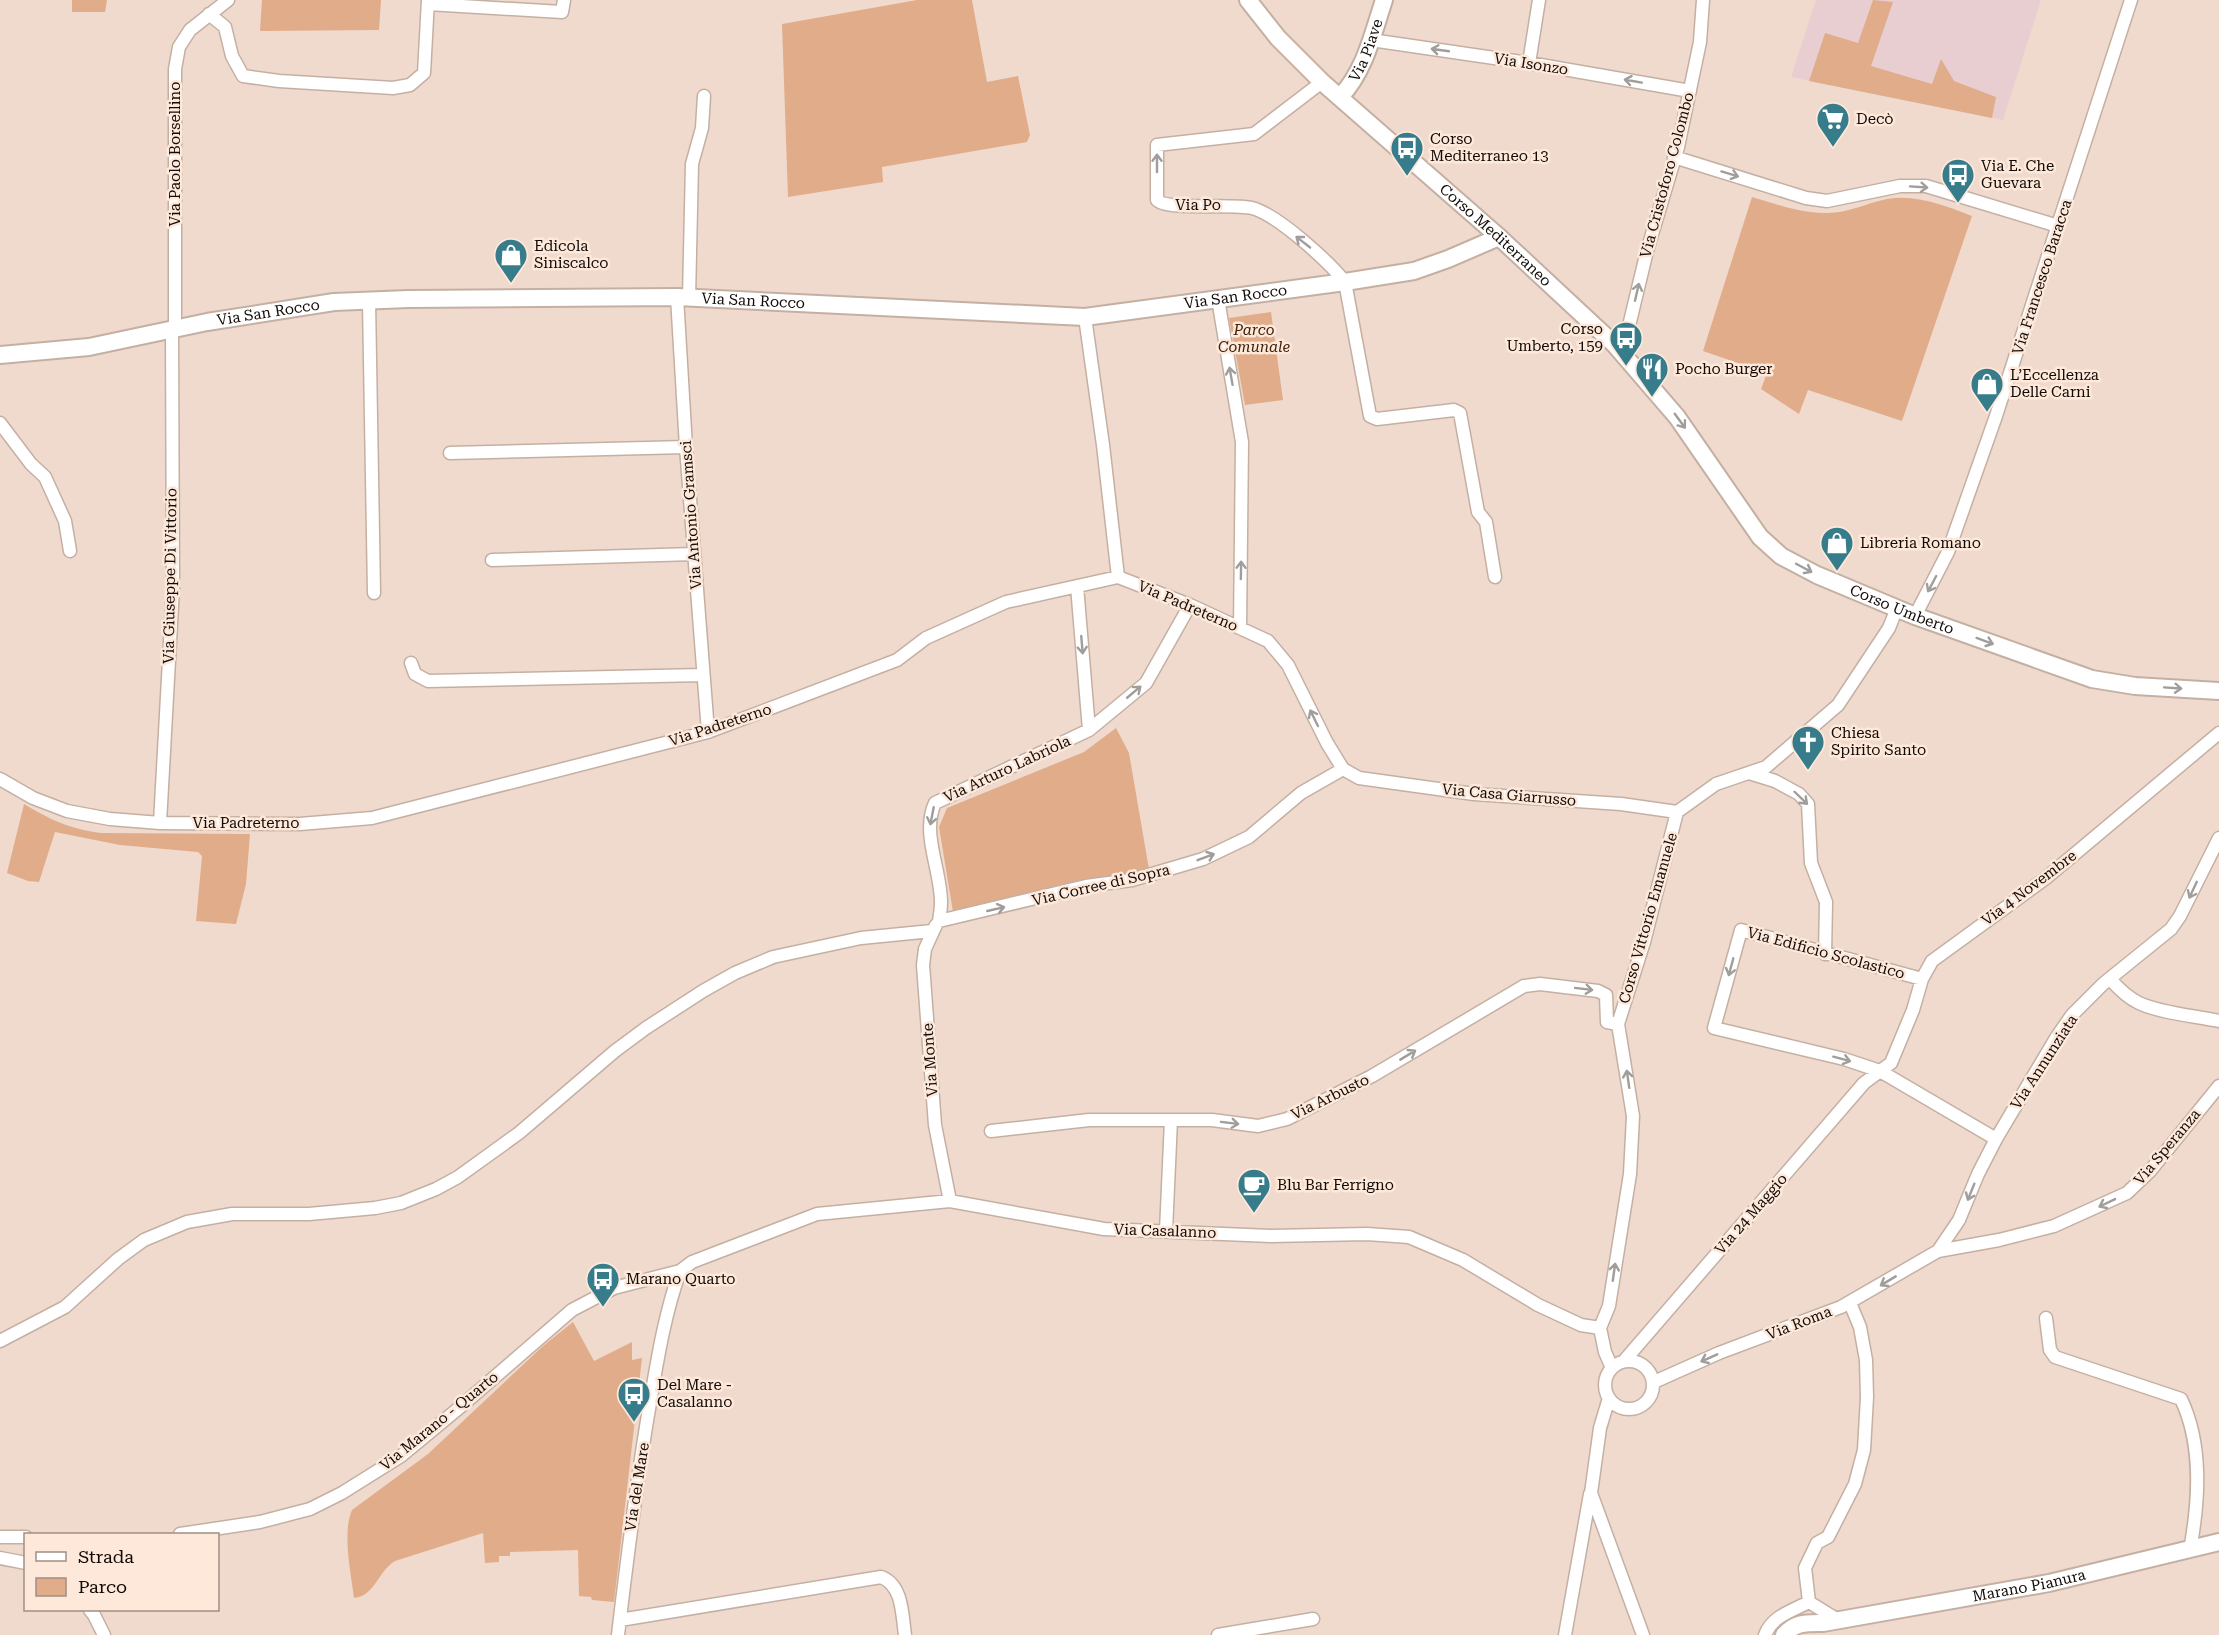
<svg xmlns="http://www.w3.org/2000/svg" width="2219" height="1635" viewBox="0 0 2219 1635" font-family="'Roboto Serif',serif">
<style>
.education{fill:#e8ced1}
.green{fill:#e1ac8a}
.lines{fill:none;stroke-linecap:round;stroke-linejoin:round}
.street-casing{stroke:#c4b0a3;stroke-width:15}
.secondary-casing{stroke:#c4b0a3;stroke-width:20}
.street{stroke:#fff;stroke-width:12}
.secondary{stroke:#fff;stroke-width:16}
.oneway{stroke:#a09d9b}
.labels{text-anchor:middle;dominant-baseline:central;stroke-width:5;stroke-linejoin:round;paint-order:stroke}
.street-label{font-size:15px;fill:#110a06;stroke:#fde8da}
.poi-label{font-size:15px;fill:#110a06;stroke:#fde8da;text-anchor:start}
.park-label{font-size:15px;font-style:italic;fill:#3f210a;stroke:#fde8da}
</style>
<rect width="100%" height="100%" fill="#f0dacd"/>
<path class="education" d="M 1816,0 L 2041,0 L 2003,120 L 1791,77 Z"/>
<path class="green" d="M 72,0 L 107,0 L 105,12 L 72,12 Z
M 262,0 L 381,0 L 379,30 L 260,31 Z
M 917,0 L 972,0 L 987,82 L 1018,76 L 1030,135 L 1027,142 L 882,167 L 883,182 L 788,197 L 782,24 Z
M 1873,0 L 1893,2 L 1871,66 L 1932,84 L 1941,59 L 1954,81 L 1996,97 L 1992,118 L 1809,81 L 1825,33 L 1858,43 Z
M 1752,197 C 1776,204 1800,213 1824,213 C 1847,214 1866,203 1887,199 C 1916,194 1946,206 1972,216 L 1902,421 L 1808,390 L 1799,414 L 1761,389 L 1767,373 L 1703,351 Z
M 1271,312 L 1283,400 L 1245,405 L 1229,318 Z
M 1116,728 L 1129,753 L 1150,875 L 953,912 L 939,827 L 947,808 L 1084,752 Z
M 24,804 C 51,820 70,829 101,833 L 250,834 L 246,884 L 236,924 L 196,921 L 202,856 L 198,852 L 120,845 L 55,832 L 39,882 L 28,881 L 7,873 Z
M 573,1322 L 594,1361 L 632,1342 L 632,1360 L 642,1358 L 614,1602 L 592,1600 L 591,1597 L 579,1596 L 578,1550 L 510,1552 L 510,1556 L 499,1556 L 499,1562 L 485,1563 L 483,1533 L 395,1561 C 378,1571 375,1596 354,1598 C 351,1573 342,1533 352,1510 L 428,1454 L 543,1346 Z"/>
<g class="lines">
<g class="street-casing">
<path id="street" d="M 428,4 L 562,12 L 564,0
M 209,14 L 225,27 L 232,56 L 243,76 L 279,81 L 393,88 L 410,85 L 424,73 L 428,0
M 1371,40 L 1529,63 L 1690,91
M 1529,63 L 1539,0
M 1322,82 L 1254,134 L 1157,145 L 1157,200 C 1167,211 1232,203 1252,208 C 1278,215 1328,261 1345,282 L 1370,416 L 1377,419 L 1454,410 L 1460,413 L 1478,512 L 1486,522 L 1495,577
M 1674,157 L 1806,198 L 1827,201 L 1900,186 L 1926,186 L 2058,226
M 677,297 L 686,447 L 708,732
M 689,298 L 692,164 L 702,128 L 704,96
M 1218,299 L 1242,442 L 1240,628
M 369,301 L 374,593
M 1085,317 L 1103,445 L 1118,577
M 175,329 L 175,69 L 179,47 L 190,30 L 228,0
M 1615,345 L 1628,330 L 1647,251 L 1678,147 L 1700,42 L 1703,0
M 0,423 L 31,464 L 45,477 L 65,521 L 70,551
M 450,453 L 686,447
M 492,560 L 694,554
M 1077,586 L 1089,730
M 1915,616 L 1948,552 L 1996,416 L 2131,0
M 411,663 L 415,674 L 428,681 L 702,675
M 1749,773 L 1775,781 L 1799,794 L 1808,804 L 1811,863 L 1826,902 L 1825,954
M 0,779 L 33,798 L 67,811 L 110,819 L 160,823 L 300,824 L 372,818 L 708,732 L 897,660 L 926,638 L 1006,602 L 1118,577 L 1190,605 L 1268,641 L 1288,665 L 1327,743 L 1343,769 L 1359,778 L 1474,794 L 1621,804 L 1677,812
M 160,823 L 173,588 L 172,329
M 939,921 C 940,915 941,908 941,902 C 941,870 921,833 935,803 L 1089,730 L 1146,683 L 1190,605
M 939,921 L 1086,886 L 1132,880 L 1203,859 L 1249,837 L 1301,793 L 1343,769
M 936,925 L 925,949 L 923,965 L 935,1125 L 950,1201
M 1922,979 L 1741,930 L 1714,1028 L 1844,1059 L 1880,1071 L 1996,1139
M 2110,979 C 2118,988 2128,998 2139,1003 C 2160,1013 2196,1016 2219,1021
M 991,1131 L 1089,1120 L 1212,1120 L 1258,1126 L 1287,1119 L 1372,1076 L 1524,986 L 1540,984 L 1598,991 L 1606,995 L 1607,1022 L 1618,1024
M 1166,1231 L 1171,1120
M 1938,1251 L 1959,1220 L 1978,1174 L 1996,1139 L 2056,1038 L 2072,1015 L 2103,984 L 2171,929 L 2180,916 L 2219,838
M 2046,1318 L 2050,1350 L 2055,1357 L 2181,1399 C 2203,1445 2199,1501 2190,1550
M 1600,1328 L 1609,1306 L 1630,1174 L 1633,1116 L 1618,1024 L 1644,942 L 1677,812 L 1716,784 L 1766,767 L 1838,705 L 1889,628 L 1897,608
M 0,1341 L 65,1307 L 118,1259 L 144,1240 L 187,1222 L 232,1214 L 309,1214 L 375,1208 L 401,1203 L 436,1189 L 458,1177 L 519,1133 L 615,1051 L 646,1028 L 703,991 L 735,973 L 773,957 L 861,938 L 932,931
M1605 1385a24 24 0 1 1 48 0a24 24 0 1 1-48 0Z
M 1624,1361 L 1864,1083 L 1891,1063 L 1913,1010 L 1922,979 L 1932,961 L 2046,878 L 2219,733
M 1654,1382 L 1719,1353 L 1841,1307 L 1938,1251 L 1999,1240 L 2054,1226 L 2127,1193 L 2150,1171 L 2219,1086
M 1609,1398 L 1600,1428 L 1591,1493 L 1643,1635
M 180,1534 L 260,1522 L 310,1509 L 342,1493 L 401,1456 L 459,1408 L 572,1310 L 614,1288 L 680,1271 L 692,1262 L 817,1214 L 950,1201 L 1104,1229 L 1271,1236 L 1367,1234 L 1409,1237 L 1463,1260 L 1538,1305 L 1581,1325 L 1600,1328 L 1605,1352 L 1612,1368
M 0,1537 L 26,1537
M 0,1558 L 26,1563
M 90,1610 L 94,1615 L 104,1635
M 620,1620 L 881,1577 C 903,1585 902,1615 905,1635
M 1838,1620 L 1809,1602 L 1805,1568 L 1817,1543 L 1828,1537 L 1855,1484 L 1864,1450 L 1867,1397 L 1866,1360 L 1860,1327 L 1850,1303
M 618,1635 C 627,1559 636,1484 649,1409 C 657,1362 664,1316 680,1271
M 1218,1635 L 1313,1619
M 1565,1635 L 1590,1494
M 1765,1635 C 1772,1616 1792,1611 1809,1602"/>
</g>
<g class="secondary-casing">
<g id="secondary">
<path id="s1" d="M 1248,0 L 1278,38 L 1322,82 L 1499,237 L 1615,345 L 1677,417 L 1760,537 L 1781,556 L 1817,575 L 1915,616 L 2092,679 L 2135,686 L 2219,691"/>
<path id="s2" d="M 1340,97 C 1365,71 1373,33 1384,0"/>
<path id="s3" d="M 0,355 L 89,347 L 207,322 L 334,302 L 408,299 L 677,297 L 1085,317 L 1345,282 L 1414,271 L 1448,259 L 1499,237"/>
<path id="s4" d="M 1784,1635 C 1795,1622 1806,1623 1823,1623 L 2049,1583 L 2219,1542"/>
</g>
</g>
<use href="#street" class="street"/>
<use href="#secondary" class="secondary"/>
</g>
<defs><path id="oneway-shaft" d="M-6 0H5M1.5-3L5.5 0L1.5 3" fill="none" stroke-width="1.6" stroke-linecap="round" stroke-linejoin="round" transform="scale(1.5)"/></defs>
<g class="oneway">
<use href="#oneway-shaft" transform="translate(1440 50) rotate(-172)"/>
<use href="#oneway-shaft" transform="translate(1633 81) rotate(-170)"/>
<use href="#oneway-shaft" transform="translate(1157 163) rotate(-90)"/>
<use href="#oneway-shaft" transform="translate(1730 174) rotate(17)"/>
<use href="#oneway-shaft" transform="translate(1919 187) rotate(4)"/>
<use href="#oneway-shaft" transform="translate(1303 242) rotate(-142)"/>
<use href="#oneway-shaft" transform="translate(1637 292) rotate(-77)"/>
<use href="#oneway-shaft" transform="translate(1231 376) rotate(-100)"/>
<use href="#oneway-shaft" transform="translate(1680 421) rotate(54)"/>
<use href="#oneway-shaft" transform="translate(1804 568) rotate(28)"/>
<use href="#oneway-shaft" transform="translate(1241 570) rotate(-89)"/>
<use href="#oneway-shaft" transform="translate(1932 584) rotate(118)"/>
<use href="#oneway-shaft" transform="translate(1985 641) rotate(20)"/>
<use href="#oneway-shaft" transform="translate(1082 645) rotate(85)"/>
<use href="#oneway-shaft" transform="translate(2173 688) rotate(4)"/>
<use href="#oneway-shaft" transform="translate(1134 692) rotate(-40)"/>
<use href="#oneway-shaft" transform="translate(1314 718) rotate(-116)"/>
<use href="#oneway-shaft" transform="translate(1801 798) rotate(44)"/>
<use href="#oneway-shaft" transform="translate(932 816) rotate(101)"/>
<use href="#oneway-shaft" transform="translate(1206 857) rotate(-21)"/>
<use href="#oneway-shaft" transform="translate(2193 890) rotate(115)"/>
<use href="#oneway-shaft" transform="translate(996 909) rotate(-13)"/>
<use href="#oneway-shaft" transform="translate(1731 967) rotate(105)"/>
<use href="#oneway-shaft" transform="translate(1584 989) rotate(7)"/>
<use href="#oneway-shaft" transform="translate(1408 1055) rotate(-31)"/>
<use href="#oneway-shaft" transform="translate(1842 1059) rotate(15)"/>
<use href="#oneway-shaft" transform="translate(1628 1079) rotate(-98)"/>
<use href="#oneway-shaft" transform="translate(1230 1123) rotate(7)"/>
<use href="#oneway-shaft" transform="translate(1971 1192) rotate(112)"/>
<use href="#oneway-shaft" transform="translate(2107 1203) rotate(154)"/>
<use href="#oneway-shaft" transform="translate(1614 1272) rotate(-82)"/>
<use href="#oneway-shaft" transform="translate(1888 1281) rotate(149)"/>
<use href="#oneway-shaft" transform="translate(1709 1358) rotate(156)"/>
</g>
<defs>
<g id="supermarket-pin" transform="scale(1.725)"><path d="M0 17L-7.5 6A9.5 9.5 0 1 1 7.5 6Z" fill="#377c8a" stroke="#fde8da"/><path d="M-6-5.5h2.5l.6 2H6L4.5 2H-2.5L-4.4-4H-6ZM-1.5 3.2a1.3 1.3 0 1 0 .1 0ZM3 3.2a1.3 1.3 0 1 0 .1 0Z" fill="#fff"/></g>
<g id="bus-pin" transform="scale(1.725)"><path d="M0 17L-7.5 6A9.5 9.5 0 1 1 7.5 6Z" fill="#377c8a" stroke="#fde8da"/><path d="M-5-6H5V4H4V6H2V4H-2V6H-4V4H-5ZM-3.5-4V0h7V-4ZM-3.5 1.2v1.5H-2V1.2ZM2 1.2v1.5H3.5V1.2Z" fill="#fff"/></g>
<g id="shop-pin" transform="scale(1.725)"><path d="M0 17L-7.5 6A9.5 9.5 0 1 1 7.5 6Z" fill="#377c8a" stroke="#fde8da"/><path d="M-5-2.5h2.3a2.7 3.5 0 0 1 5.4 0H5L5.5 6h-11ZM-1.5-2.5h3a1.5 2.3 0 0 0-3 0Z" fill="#fff"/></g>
<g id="restaurant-pin" transform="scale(1.725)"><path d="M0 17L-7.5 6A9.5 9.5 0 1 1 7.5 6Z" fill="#377c8a" stroke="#fde8da"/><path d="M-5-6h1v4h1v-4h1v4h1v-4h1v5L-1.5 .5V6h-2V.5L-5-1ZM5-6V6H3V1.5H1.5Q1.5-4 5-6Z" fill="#fff"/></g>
<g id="church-pin" transform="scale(1.725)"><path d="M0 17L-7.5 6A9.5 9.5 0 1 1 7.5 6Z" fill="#377c8a" stroke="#fde8da"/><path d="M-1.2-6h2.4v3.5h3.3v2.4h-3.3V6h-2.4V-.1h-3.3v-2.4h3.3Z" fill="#fff"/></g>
<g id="cafe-pin" transform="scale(1.725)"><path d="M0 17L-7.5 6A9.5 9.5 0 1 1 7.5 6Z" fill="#377c8a" stroke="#fde8da"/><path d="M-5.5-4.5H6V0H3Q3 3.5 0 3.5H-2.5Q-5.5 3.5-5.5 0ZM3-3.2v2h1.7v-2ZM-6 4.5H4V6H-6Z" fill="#fff"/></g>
</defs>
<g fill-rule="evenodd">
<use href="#supermarket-pin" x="1833" y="119"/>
<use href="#bus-pin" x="1407" y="148"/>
<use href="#bus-pin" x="1958" y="175"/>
<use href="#shop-pin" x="511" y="255"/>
<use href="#bus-pin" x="1626" y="338"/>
<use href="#restaurant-pin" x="1652" y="369"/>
<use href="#shop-pin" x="1987" y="384"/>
<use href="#shop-pin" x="1837" y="543"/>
<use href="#church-pin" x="1808" y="742"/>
<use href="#cafe-pin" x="1254" y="1185"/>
<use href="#bus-pin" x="603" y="1279"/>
<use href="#bus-pin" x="634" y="1394"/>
</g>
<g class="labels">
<g class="street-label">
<text stroke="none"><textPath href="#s2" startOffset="54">Via Piave</textPath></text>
<text transform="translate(1531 64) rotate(9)">Via Isonzo</text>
<text transform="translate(175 154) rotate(-90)">Via Paolo Borsellino</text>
<text transform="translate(1667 175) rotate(-75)">Via Cristoforo Colombo</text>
<text x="1198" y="205">Via Po</text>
<text stroke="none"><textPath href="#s1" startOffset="342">Corso Mediterraneo</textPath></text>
<text transform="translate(2042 277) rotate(-72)">Via Francesco Baracca</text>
<text stroke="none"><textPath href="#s3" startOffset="1242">Via San Rocco</textPath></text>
<text stroke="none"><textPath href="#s3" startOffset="758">Via San Rocco</textPath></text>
<text stroke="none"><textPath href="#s3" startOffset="272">Via San Rocco</textPath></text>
<text transform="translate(691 515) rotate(-94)">Via Antonio Gramsci</text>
<text transform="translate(170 576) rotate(-89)">Via Giuseppe Di Vittorio</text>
<text transform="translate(1188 606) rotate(23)">Via Padreterno</text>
<text stroke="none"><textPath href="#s1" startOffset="906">Corso Umberto</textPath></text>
<text transform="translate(720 725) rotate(-18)">Via Padreterno</text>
<text transform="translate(1007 769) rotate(-25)">Via Arturo Labriola</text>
<text transform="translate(1509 795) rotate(5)">Via Casa Giarrusso</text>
<text x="246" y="823">Via Padreterno</text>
<text transform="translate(1101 885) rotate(-13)">Via Corree di Sopra</text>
<text transform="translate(2029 888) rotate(-37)">Via 4 Novembre</text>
<text transform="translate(1648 918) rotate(-74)">Corso Vittorio Emanuele</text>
<text transform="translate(1826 953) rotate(15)">Via Edificio Scolastico</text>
<text transform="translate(930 1060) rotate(-94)">Via Monte</text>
<text transform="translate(2044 1062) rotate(-57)">Via Annunziata</text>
<text transform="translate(1330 1097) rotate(-26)">Via Arbusto</text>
<text transform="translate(2167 1147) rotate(-50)">Via Speranza</text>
<text transform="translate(1751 1214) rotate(-49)">Via 24 Maggio</text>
<text transform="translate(1165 1231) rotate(2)">Via Casalanno</text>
<text transform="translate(1799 1323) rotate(-21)">Via Roma</text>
<text transform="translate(439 1421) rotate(-39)">Via Marano - Quarto</text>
<text transform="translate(637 1487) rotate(-81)">Via del Mare</text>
<text stroke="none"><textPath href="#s4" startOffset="252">Marano Pianura</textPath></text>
</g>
<g class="poi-label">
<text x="1856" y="119">Decò</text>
<text x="1430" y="139">Corso<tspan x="1430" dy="17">Mediterraneo 13</tspan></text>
<text x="1981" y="166">Via E. Che<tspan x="1981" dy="17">Guevara</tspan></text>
<text x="534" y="246">Edicola<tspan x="534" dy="17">Siniscalco</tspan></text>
<text x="1603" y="329" text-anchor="end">Corso<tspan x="1603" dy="17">Umberto, 159</tspan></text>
<text x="1675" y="369">Pocho Burger</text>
<text x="2010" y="375">L’Eccellenza<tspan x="2010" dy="17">Delle Carni</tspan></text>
<text x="1860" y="543">Libreria Romano</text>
<text x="1831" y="733">Chiesa<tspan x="1831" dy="17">Spirito Santo</tspan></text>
<text x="1277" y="1185">Blu Bar Ferrigno</text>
<text x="626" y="1279">Marano Quarto</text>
<text x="657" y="1385">Del Mare -<tspan x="657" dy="17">Casalanno</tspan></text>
</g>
<g class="park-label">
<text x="1254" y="330">Parco<tspan x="1254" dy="17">Comunale</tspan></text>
</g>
</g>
<rect x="24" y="1533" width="195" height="78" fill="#fde8da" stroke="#9f8f85" stroke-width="1.5"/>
<rect x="36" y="1552" width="30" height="9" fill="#ffffff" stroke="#9f8f85" stroke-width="1.5"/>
<text x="78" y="1563" font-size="18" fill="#110a06">Strada</text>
<rect x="36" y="1578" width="30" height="18" fill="#e1ac8a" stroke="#9f8f85" stroke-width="1.5"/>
<text x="78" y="1593" font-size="18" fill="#110a06">Parco</text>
</svg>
